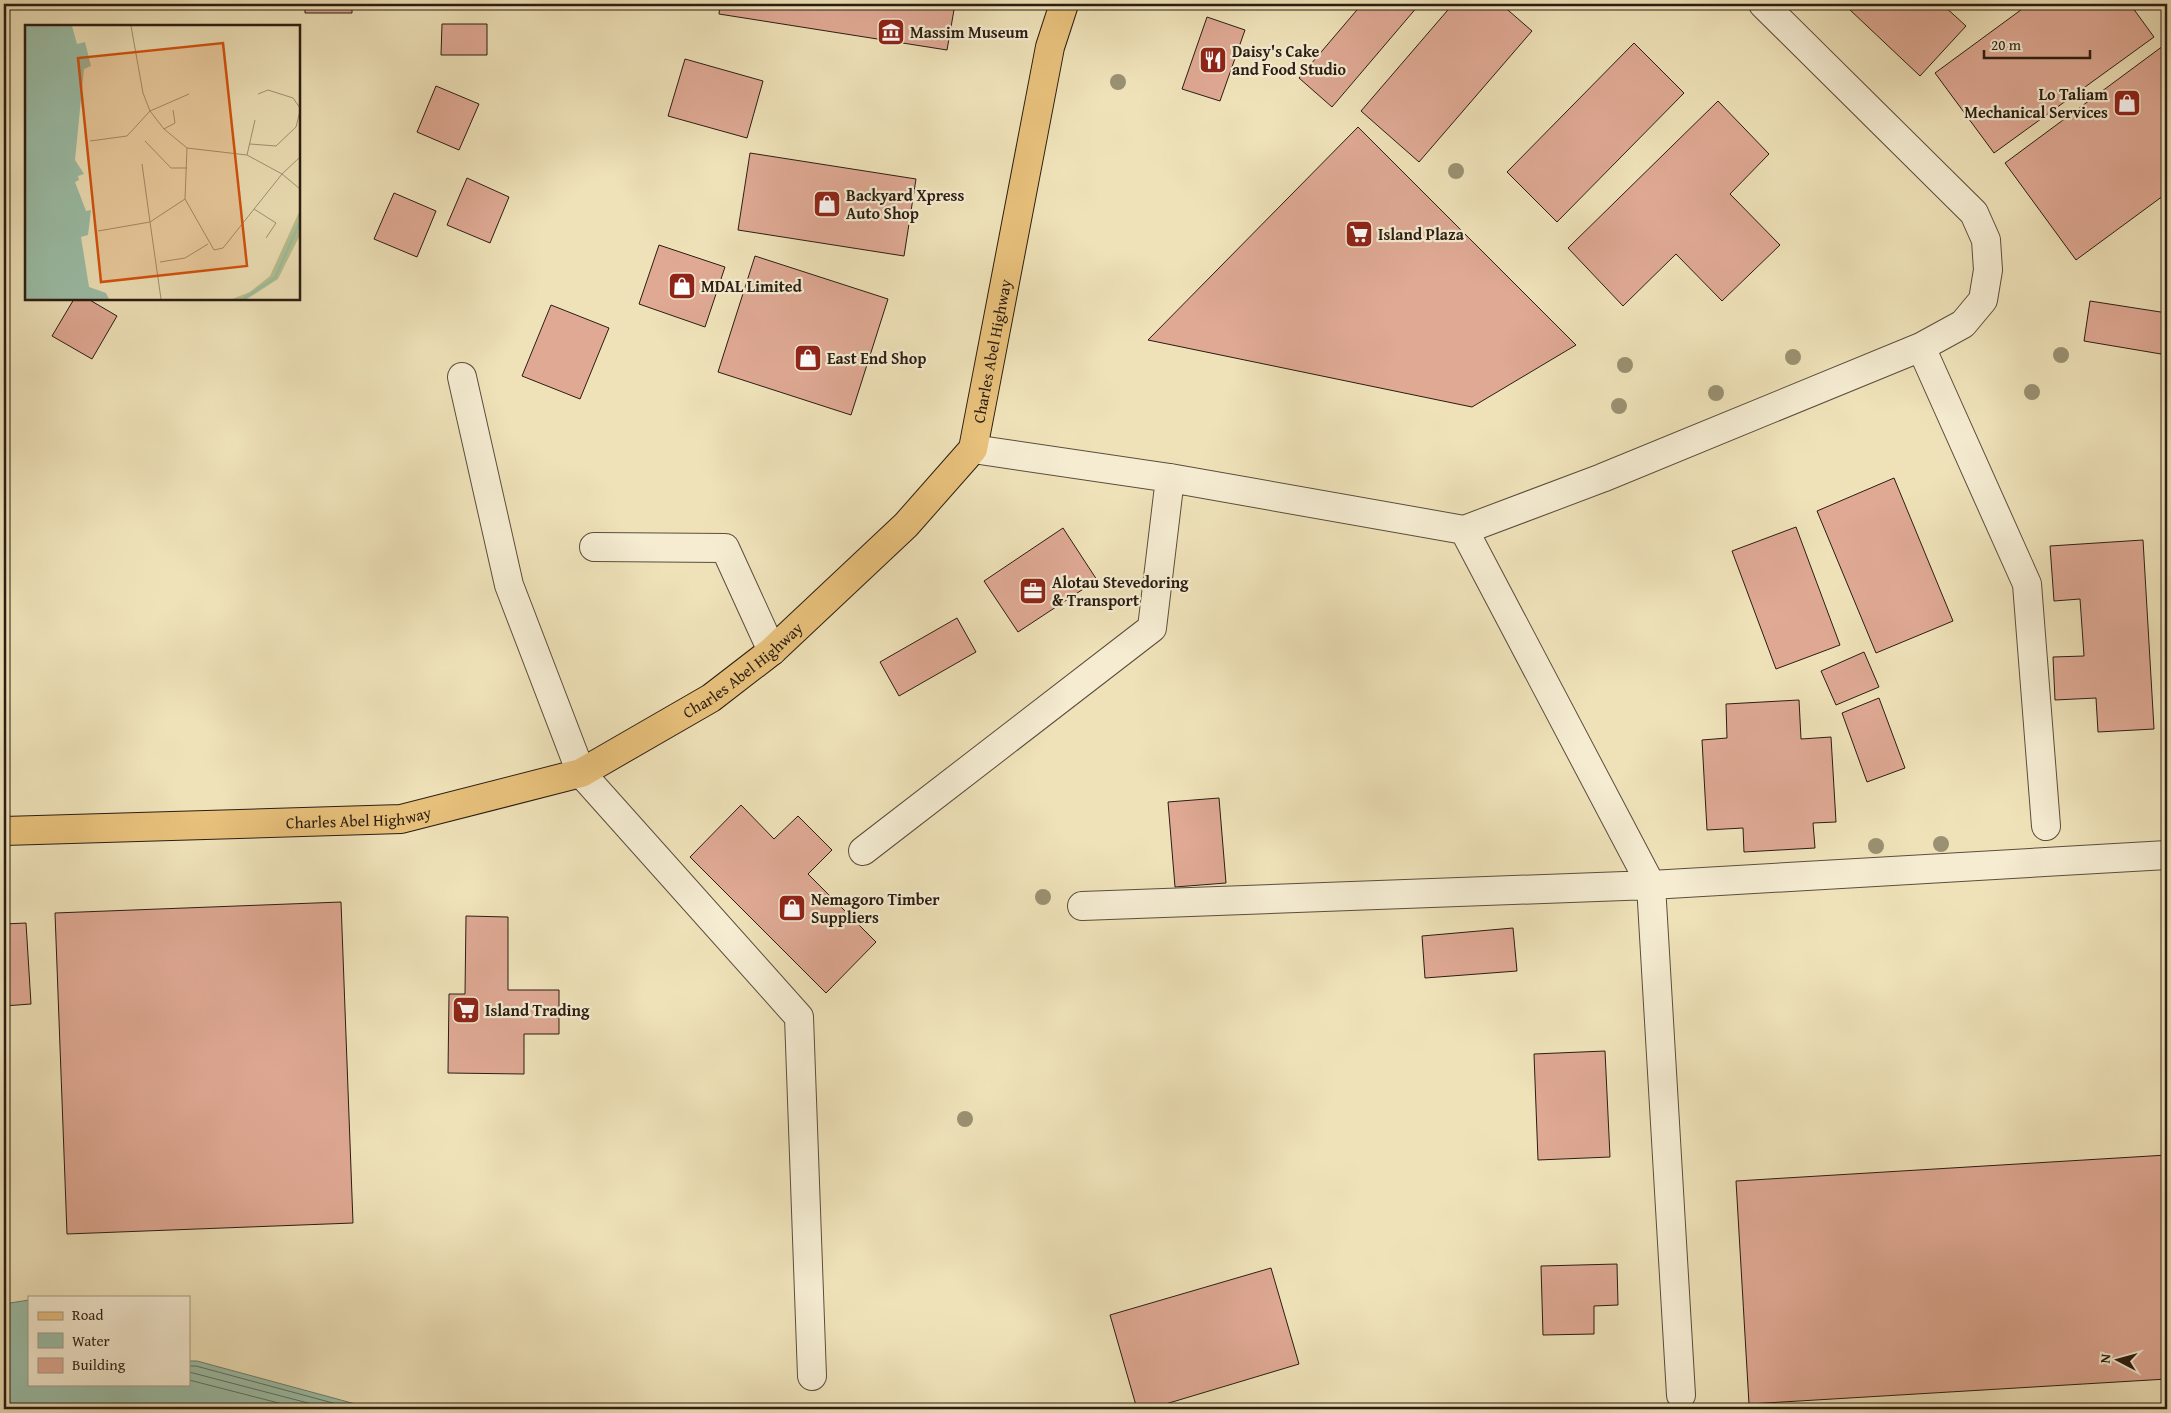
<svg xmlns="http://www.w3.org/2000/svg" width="2171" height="1413" viewBox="0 0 2171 1413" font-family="'Gentium Book Plus',serif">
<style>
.water{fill:#9bbfa9;stroke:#6e7e6d}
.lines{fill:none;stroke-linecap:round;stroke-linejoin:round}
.shore{stroke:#626e5e;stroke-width:1}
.building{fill:#dfa994;stroke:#2a1d12}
.minor-casing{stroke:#5b4e3c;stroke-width:30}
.major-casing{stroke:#2a1d12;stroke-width:30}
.minor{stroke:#f5ecd2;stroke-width:28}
.major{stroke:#e8c17c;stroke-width:28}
.tree{fill:#9a9172}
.labels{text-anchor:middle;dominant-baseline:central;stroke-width:4.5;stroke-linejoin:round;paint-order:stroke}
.poi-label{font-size:16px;font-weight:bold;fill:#2a1d12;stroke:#f5ecd2;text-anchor:start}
.street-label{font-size:16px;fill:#2a1d12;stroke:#f5ecd2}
.inset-river{fill:none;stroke:#9bbfa9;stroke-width:2.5}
.inset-road{fill:none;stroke:#a09376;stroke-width:1}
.view{fill:#d5530d;fill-opacity:0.15;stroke:#d5530d;stroke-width:2.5}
.inset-edge{fill:none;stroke:#2a1d12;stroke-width:2.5}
</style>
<rect width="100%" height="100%" fill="#efe2b9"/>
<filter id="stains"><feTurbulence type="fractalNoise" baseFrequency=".004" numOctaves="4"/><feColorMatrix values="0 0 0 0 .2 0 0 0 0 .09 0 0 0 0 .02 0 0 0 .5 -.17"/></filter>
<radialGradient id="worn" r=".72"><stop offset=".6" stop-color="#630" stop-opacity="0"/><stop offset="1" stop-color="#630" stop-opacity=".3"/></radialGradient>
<path class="water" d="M 29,1300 L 29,1384 L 189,1384 L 189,1361 L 197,1361 L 374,1409 L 4,1409 L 4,1304 Z"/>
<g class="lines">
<path class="shore" d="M 189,1366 L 196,1366 L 355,1409
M 189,1372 L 331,1409
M 189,1380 L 302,1409"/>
</g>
<path class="building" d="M 305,4 L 352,4 L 352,13 L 305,13 Z
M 720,4 L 955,4 L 947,50 L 719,14 Z
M 1362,4 L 1415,4 L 1418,6 L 1332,107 L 1299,78 Z
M 1453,4 L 1501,4 L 1532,31 L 1419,162 L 1361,111 Z
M 1854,4 L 1942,4 L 1966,26 L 1920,76 L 1849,9 Z
M 2029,4 L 2130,4 L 2154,37 L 1994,153 L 1935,73 Z
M 1207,17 L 1245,30 L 1220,101 L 1182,89 Z
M 442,24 L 487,24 L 487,55 L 441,55 Z
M 1634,43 L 1684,93 L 1557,222 L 1507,172 Z
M 2167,43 L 2167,193 L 2076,260 L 2005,163 Z
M 685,59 L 763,81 L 747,138 L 668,116 Z
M 436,86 L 479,104 L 459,150 L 417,132 Z
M 1718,101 L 1769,154 L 1730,194 L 1780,245 L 1722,301 L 1676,254 L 1623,306 L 1568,248 Z
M 1358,127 L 1576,345 L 1472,407 L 1148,340 Z
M 750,153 L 916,179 L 904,256 L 738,230 Z
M 467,178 L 509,197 L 490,243 L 447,225 Z
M 394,193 L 436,211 L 417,257 L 374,239 Z
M 659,245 L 725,267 L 705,327 L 639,304 Z
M 755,256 L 888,299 L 851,415 L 718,372 Z
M 74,299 L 88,299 L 117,316 L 92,359 L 52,336 Z
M 2090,301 L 2167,313 L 2167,355 L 2084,341 Z
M 551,305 L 609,328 L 580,399 L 522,376 Z
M 1894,478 L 1953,621 L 1876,653 L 1817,511 Z
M 1796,527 L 1840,645 L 1776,669 L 1732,551 Z
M 1063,528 L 1097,580 L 1018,632 L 984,581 Z
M 2143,540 L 2154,729 L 2098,732 L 2096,698 L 2055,700 L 2053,657 L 2084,656 L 2080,599 L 2054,601 L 2050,546 Z
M 957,618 L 976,652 L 899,696 L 880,662 Z
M 1864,652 L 1879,687 L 1836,705 L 1821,671 Z
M 1879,698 L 1905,768 L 1867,782 L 1842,713 Z
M 1799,700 L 1801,739 L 1831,737 L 1836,822 L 1813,823 L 1815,848 L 1744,852 L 1743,828 L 1707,830 L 1702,740 L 1727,738 L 1726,704 Z
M 1219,798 L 1226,883 L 1175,887 L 1168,802 Z
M 741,805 L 774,839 L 798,816 L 832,850 L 808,874 L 876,942 L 826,993 L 690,857 Z
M 341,902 L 353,1223 L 67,1234 L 55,913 Z
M 466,916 L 508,917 L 508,990 L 559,990 L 559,1034 L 524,1034 L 524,1074 L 448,1073 L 449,994 L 465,994 Z
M 26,923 L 31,1004 L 4,1006 L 4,924 Z
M 1513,928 L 1517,971 L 1425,978 L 1422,936 Z
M 1605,1051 L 1610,1157 L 1538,1160 L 1534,1054 Z
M 2167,1155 L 2167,1379 L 1749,1404 L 1736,1181 Z
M 1617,1264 L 1618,1305 L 1594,1306 L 1594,1334 L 1543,1335 L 1541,1266 Z
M 1271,1268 L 1299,1364 L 1149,1409 L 1137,1409 L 1110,1315 Z"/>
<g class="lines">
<g class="minor-casing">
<path id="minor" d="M 1921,347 L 2027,584 L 2046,826
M 462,377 L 509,585 L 581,773 L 799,1017 L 812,1376
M 973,449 L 1170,478 L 1464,530 L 1602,478 L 1921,347 L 1963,324 L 1983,300 L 1988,270 L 1986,240 L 1974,213 L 1763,4
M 1464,530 L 1651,885 L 2167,855
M 594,547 L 725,548 L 772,651
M 863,851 L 1152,628 L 1170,478
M 1082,906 L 1651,885 L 1681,1395"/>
</g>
<g class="major-casing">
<g id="major">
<path id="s1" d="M 4,831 L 401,819 L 581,773 L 711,698 L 772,651 L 906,525 L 973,449 L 1050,47 L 1064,4"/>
</g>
</g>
<use href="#minor" class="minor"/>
<use href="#major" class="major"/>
</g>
<g class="tree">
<circle cx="1118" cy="82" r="8"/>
<circle cx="1456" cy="171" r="8"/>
<circle cx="2061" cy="355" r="8"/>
<circle cx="1793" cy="357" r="8"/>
<circle cx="1625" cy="365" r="8"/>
<circle cx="2032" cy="392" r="8"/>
<circle cx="1716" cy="393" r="8"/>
<circle cx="1619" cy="406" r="8"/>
<circle cx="1941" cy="844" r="8"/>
<circle cx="1876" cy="846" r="8"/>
<circle cx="1043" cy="897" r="8"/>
<circle cx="965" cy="1119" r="8"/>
</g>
<defs>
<g id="museum-square" transform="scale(1.4375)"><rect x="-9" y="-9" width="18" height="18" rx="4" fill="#8f2418" stroke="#f5ecd2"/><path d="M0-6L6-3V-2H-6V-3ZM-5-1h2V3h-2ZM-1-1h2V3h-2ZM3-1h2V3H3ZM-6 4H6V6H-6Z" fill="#fff"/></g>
<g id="restaurant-square" transform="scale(1.4375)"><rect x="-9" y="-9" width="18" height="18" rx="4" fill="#8f2418" stroke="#f5ecd2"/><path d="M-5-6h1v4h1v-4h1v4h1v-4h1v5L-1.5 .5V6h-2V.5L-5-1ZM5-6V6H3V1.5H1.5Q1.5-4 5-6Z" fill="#fff"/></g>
<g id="shop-square" transform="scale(1.4375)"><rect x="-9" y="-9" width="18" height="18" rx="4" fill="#8f2418" stroke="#f5ecd2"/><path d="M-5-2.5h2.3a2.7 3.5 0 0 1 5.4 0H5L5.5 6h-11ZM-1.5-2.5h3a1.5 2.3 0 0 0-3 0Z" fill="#fff"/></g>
<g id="supermarket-square" transform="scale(1.4375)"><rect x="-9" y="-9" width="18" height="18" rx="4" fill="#8f2418" stroke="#f5ecd2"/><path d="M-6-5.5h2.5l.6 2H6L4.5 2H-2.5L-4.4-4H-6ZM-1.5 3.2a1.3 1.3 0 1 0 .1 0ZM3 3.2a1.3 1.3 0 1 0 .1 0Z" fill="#fff"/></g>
<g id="office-square" transform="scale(1.4375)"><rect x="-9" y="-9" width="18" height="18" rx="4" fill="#8f2418" stroke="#f5ecd2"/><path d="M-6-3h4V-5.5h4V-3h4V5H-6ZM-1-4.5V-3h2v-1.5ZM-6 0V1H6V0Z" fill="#fff"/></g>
</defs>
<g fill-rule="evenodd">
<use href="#museum-square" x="891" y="32"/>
<use href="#restaurant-square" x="1213" y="60"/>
<use href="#shop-square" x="2127" y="103"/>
<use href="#shop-square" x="827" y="204"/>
<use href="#supermarket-square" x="1359" y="234"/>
<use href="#shop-square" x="682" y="286"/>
<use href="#shop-square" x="808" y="358"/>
<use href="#office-square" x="1033" y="591"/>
<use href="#shop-square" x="792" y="908"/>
<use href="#supermarket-square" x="466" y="1010"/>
</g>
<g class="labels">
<g class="poi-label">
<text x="910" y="32">Massim Museum</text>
<text x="1232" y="51">Daisy's Cake<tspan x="1232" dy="18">and Food Studio</tspan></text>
<text x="2108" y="94" text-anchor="end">Lo Taliam<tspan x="2108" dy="18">Mechanical Services</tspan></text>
<text x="846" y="195">Backyard Xpress<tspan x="846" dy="18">Auto Shop</tspan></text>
<text x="1378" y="234">Island Plaza</text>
<text x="701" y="286">MDAL Limited</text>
<text x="827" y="358">East End Shop</text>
<text x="1052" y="582">Alotau Stevedoring<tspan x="1052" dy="18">&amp; Transport</tspan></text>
<text x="811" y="899">Nemagoro Timber<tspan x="811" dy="18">Suppliers</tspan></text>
<text x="485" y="1010">Island Trading</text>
</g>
<g class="street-label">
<text stroke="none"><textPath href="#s1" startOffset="1195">Charles Abel Highway</textPath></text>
<text stroke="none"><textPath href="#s1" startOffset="775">Charles Abel Highway</textPath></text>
<text stroke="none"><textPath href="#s1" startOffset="355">Charles Abel Highway</textPath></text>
</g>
</g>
<g transform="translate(25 25)">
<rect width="275" height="275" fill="#efe2b9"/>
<path d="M 275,185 L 275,210 L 253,254 L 222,274 L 207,274 L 225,267 L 245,251 Z" fill="#b8c390"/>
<path d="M 0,1 L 47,1 L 52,19 L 60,17 L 66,41 L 59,44 L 50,135 L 59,149 L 53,151 L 54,155 L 50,157 L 61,186 L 66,185 L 63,210 L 56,212 L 64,262 L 81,268 L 84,274 L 0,274 Z" fill="#9bbfa9"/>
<path class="inset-river" d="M 218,274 L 250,253 L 275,197"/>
<path class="inset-road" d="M 106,1 L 118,68 L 125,86 L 139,104 L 162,123 L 222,130 L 257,149 L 275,164M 233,69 L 243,65 L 268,73 L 275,83M 139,104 L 150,98 L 148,85M 65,116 L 102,111 L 125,86 L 164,69M 120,116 L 146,143 L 162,143M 225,119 L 251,121 L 271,102 L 275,86M 162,123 L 160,174 L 189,225 L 198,223 L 257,149 L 275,132M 222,130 L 230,95M 229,184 L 251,198 L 241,213M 73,206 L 125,197 L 117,139M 135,237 L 160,233 L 183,219M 136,274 L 125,197 L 160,174"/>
<path class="view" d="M 198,18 L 222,241 L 76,257 L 53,33 Z"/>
<rect width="275" height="275" class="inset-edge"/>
</g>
<rect width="2171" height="1413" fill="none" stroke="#efe2b9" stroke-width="20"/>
<rect x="5" y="5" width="2161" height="1403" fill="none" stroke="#2a1d12" stroke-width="2.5"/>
<rect x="10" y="10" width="2151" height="1393" fill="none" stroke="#2a1d12"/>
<rect x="28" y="1296" width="162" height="90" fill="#f5ecd2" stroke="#a49985"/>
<rect x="38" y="1312" width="25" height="8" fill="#e8c17c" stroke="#a49985"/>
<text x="72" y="1320" font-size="15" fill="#2a1d12">Road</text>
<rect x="38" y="1333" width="25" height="15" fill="#9bbfa9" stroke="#a49985"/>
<text x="72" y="1346" font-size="15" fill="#2a1d12">Water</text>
<rect x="38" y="1358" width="25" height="15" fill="#dfa994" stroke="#a49985"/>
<text x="72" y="1370" font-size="15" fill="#2a1d12">Building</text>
<g transform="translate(2118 1360) rotate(276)" stroke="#f5ecd2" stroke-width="4" paint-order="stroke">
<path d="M0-4L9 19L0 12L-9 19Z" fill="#2a1d12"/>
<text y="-8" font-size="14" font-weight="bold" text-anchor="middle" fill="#2a1d12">N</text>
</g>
<path d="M1984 50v8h106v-8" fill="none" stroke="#2a1d12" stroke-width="2.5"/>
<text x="1991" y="50" font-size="15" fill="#2a1d12" stroke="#f5ecd2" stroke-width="4" paint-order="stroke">20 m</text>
<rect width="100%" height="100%" filter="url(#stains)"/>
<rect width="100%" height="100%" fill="url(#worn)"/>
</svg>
